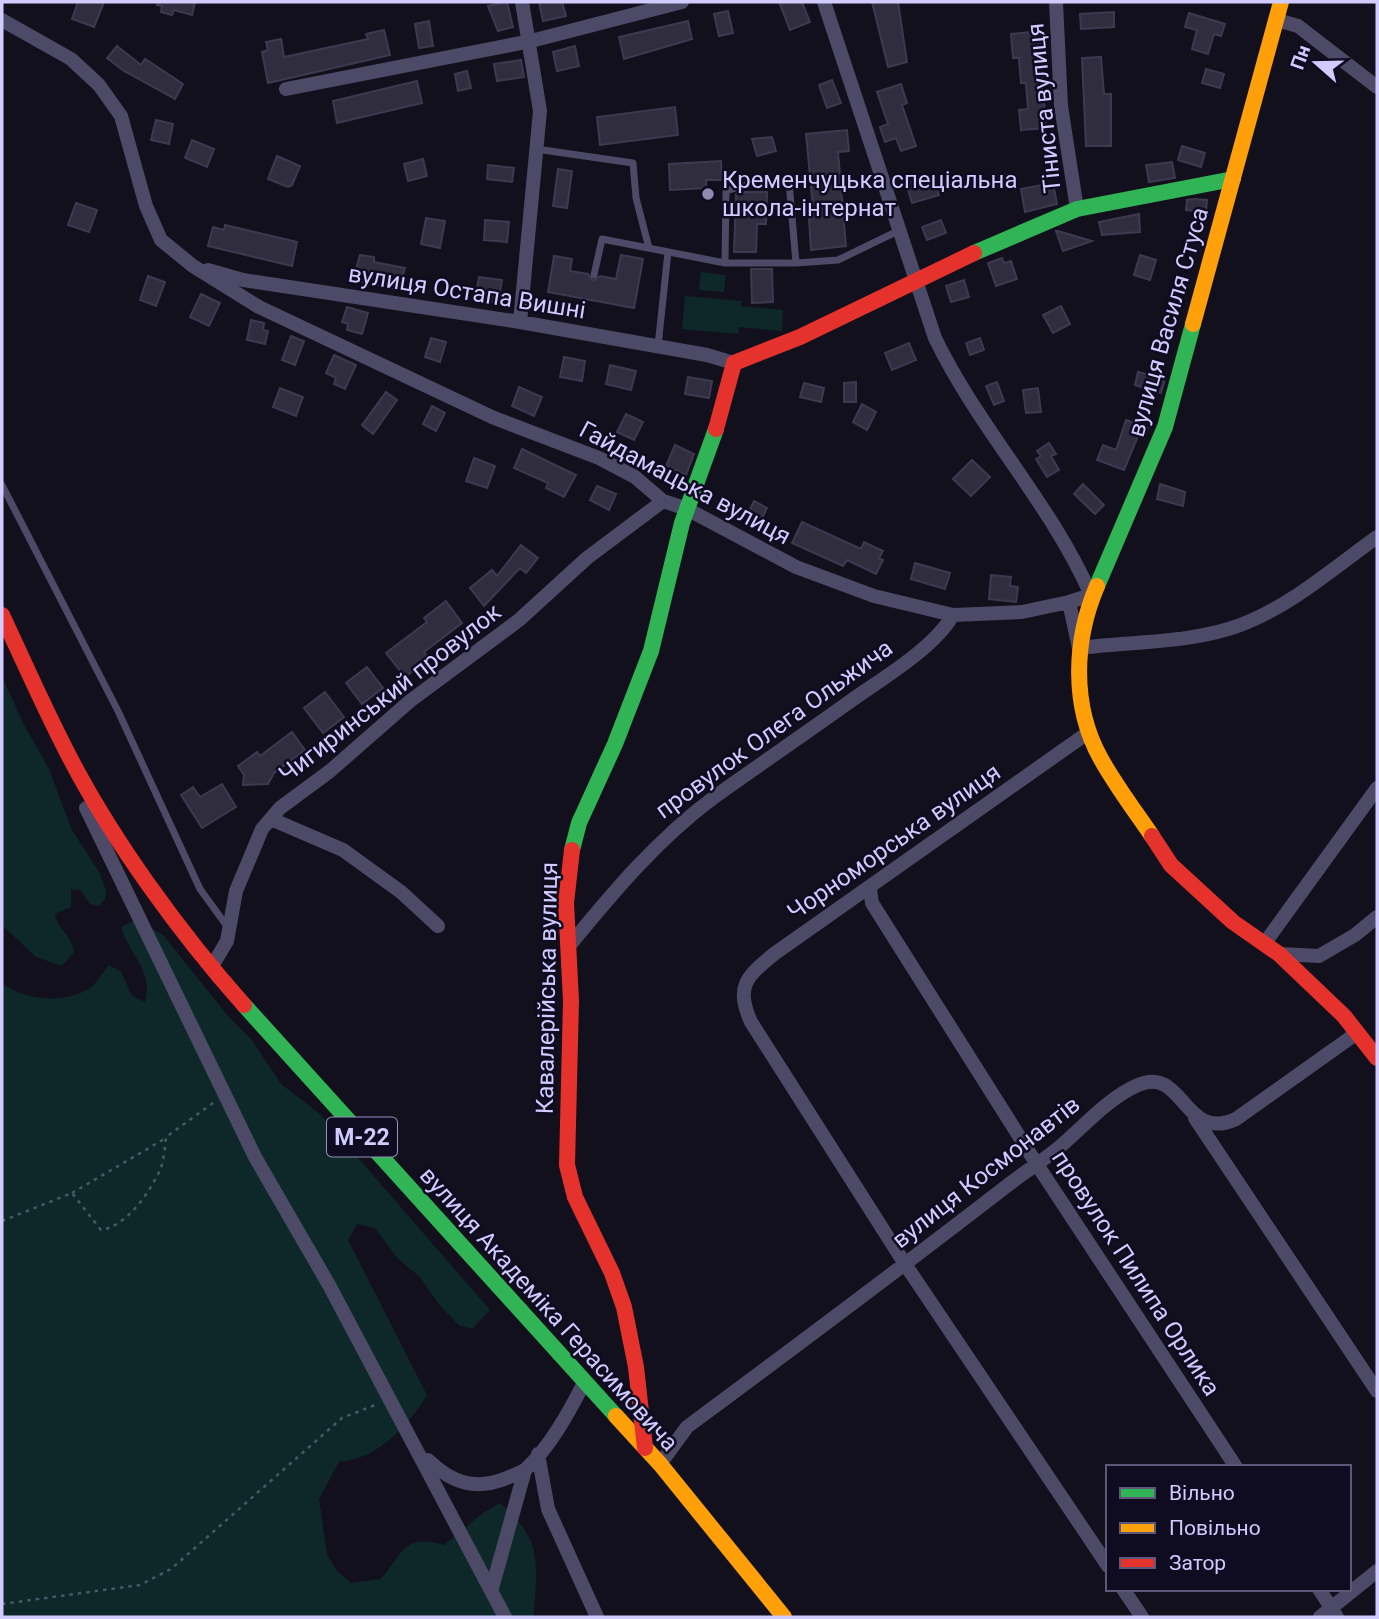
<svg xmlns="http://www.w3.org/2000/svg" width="1379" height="1619" viewBox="0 0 1379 1619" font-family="Roboto,sans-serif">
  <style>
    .green { fill: #0e2829 }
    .building { fill: #302d3f; stroke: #3e3951; stroke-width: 2 }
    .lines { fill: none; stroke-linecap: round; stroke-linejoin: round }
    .path { stroke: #475868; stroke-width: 2.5; stroke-dasharray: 3.5 5; stroke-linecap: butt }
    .lane { stroke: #4c4a66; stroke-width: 7 }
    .street { stroke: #4c4a66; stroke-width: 14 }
    .fast { stroke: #30b455; stroke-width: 16 }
    .slow { stroke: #ff9f0a; stroke-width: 16 }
    .jam { stroke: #e5322d; stroke-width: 16 }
    .poi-dot { fill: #8e8ab0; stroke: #0f0b21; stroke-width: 2.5 }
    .labels { text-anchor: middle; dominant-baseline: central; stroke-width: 5; stroke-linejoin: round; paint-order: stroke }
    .shield { fill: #0f0b21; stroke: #9791bc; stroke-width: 2 }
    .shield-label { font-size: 23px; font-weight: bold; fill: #d1cbff }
    .street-label { font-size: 24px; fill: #d1cbff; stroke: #0f0b21 }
    .poi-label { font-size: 24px; fill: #d1cbff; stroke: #0f0b21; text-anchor: start }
  </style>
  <rect width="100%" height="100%" fill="#12101c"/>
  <!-- green -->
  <path class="green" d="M701,272L726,275L724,292L699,290Z
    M685,296L741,301V306L783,310L782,331L739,327L738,334L682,329Z
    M2,676L23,723L49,769L72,830L99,872L106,890L105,899L99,906L90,904L80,890L71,889V907L55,914C57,929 72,935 74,952L62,966L36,957L2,925Z
    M135,920L163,935L228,1016L251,1039L281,1084L320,1114L490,1310L472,1329L459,1325L440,1306L420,1277L398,1259L375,1228L357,1224L348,1240L427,1395C408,1426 378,1459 339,1462L319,1499L327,1554L337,1571L351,1583L381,1579C403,1552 405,1533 444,1545L483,1513L500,1503C543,1540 537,1562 534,1614L531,1617H2V984C27,1000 59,1004 87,990C95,986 103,972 109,965L121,972L132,996L145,1002C154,972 129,954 121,927Z"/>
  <!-- building -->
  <path class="building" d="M78,2H104L94,27L72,19Z
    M158,2H195L192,15L174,10L172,15L161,12L162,6L157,5Z
    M507,2L513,27L498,31L488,6Z
    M539,2H562L566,16L543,21Z
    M779,2H802L810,22L790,30Z
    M872,2H898L907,62L888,67Z
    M728,11L733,33L719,36L714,14Z
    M1114,12V27L1081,29L1080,14Z
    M1189,13L1225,24L1221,36L1214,34L1208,54L1192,49L1197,30L1185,27Z
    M429,21L433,46L419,48L415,24Z
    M688,21L692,39L624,59L619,37Z
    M384,30L390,55L268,83L262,52L268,50L266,42L281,39L284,57L368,39L366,34Z
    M1039,31L1046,128L1021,130L1019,110L1028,109L1026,83H1021L1019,58H1013L1011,34Z
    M117,46L141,65L145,59L183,84L175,99L124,71L107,58Z
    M575,46L579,66L557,71L553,52Z
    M1101,57L1104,94H1111V146H1086L1082,58Z
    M521,60L524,77L497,81L494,64Z
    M1206,69L1224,74L1220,88L1202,83Z
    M467,71L471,88L458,91L455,74Z
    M832,80L841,103L827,108L819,85Z
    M417,81L422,103L337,123L333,101Z
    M901,84L907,103L902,105L916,146L901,151L896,138L885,142L880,127L888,124L877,92Z
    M675,107L678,135L600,145L597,117Z
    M156,120L173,124L169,144L151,140Z
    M847,130L849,151L838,152L846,246L811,250L809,219L814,218L806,134Z
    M772,137L776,151L757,156L752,139Z
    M192,140L214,149L207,167L185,158Z
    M1182,146L1205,153L1201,167L1178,160Z
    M277,156L300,166L292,185L288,187L268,179Z
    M423,159L427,176L408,181L404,164Z
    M721,161L722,180H706V188L670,190L669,164Z
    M1172,162L1175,178L1149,182L1146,165Z
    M488,165L514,168L512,182L487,179Z
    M558,169L572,171L567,208L553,206Z
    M933,175L939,195L912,203L906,183Z
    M1053,183L1057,204L1025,212L1021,189Z
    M745,192H767L766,224H757L756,252H734L736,194Z
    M1195,199L1207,200L1206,212L1186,210L1187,200Z
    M76,203L97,210L89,232L68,225Z
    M1139,214L1140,232L1102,235L1099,222Z
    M426,218L445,221L440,248L421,244Z
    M485,220L509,222L507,242L484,240Z
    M941,220L946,233L927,240L922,227Z
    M225,225L297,242L292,266L208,246L213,227L224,230Z
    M1056,231H1058L1092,241L1063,251Z
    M360,255L374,257V262L405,268L398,289L353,280Z
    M621,255L643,259L634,308L548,292L554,256L572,259L570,271L588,274L593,281L600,276L616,279Z
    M1140,255L1156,260L1150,280L1134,275Z
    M1002,258L1004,263L1011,261L1017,279L996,286L988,263Z
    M751,269H772L773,302L752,303Z
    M148,276L165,282L156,306L140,300Z
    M479,277L502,280L498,303L475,299Z
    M964,280L969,297L951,302L946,286Z
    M201,294L220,303L209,326L190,317Z
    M1061,306L1070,324L1053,333L1043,315Z
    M347,307L368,313L362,334L347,330L348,324L342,322Z
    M251,320L264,323L263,330L268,331L265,344L247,340Z
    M291,336L304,341L295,365L282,360Z
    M431,338L446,342L440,362L425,357Z
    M980,338L984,350L970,355L966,343Z
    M909,343L916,360L892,370L885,353Z
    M334,355L356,365L345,389L334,384L336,378L326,373Z
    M564,357L585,361L582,381L560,377Z
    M610,365L636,371L631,390L606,384Z
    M1138,372L1165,379L1161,393L1135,385Z
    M688,377L712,381L709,398L685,394Z
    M856,382V402H844V383Z
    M997,382L1004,401L994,405L986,386Z
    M804,383L824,388L821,402L800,397Z
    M519,387L542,397L534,416L512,406Z
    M280,388L303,397L296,416L273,407Z
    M1038,388L1041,412L1026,413L1023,390Z
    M386,392L397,400L373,434L362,425Z
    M862,404L876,412L867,430L853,422Z
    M432,406L445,413L436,431L423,424Z
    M626,414L643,422L634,440L617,432Z
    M1126,420L1148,427L1144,438L1138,436L1124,470L1097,460L1103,445L1116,450Z
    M1049,443L1056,454L1051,456L1059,470L1047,477L1036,459L1041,456L1037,451Z
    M675,445L694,454L686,475L666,466Z
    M522,449L576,475L564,497L546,488L548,483L514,468Z
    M474,458L495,466L487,488L466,481Z
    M972,460L990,477L971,496L953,479Z
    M1083,484L1104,505L1095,514L1074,494Z
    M1160,484L1185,492L1183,506L1157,499Z
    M597,486L616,494L609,510L590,500Z
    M754,501L767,508L759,524L746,517Z
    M802,522L861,549L864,542L883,551L879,558L883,560L876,574L847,560L843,566L792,543Z
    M521,545L538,558L526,573L520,568L484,606L470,588L492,570L497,576Z
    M915,563L950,573L945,589L911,579Z
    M991,575L1011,577L1010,586L1018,587L1016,602L989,599Z
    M446,601L462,623L424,652L429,658L405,677L386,653L427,622L424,618Z
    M367,667L383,688L362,704L346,683Z
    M325,692L344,717L323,733L304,708Z
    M292,732L305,750L274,773L268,784L243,785L244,775L238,766L257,752L260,756Z
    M222,784L236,807L202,828L181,795L193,787L200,797Z"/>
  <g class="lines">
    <!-- path -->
    <path class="path" d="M72,1193L166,1138
      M2,1221L72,1193L101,1230C127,1226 149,1193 160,1170C164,1161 165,1147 166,1137L213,1103
      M2,1604L140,1585L171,1569L342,1418L375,1405"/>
    <!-- lane -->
    <path class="lane" d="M536,149L633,163L636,198L649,248
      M796,263H725L726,191L756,182H789L796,263L838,260L898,231
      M594,275L602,239L725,263
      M658,346L668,252
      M2,485L118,711L200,889L229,929"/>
    <!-- street -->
    <path class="street" d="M824,2L935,338C979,429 1050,502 1091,595L1069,602
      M1056,2L1061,106L1077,209
      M2,20L71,59L99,85L121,116L146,206L161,240L193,266L259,307L492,417L599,458L635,477L663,501L687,509L796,567L874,596L953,615L1022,612L1069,602L1079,648C1133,641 1191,644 1243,624C1292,605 1335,567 1377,537
      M1277,20L1298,26L1377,87
      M286,89L531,41L682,2
      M208,270L243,280L520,322L707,355L734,363
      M520,322L540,111L522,2
      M1089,732L774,954C746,977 735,987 751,1022L905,1264L1108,1566
      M86,808L255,1157L329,1285L505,1617
      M271,819L343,850L401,892L438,926
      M870,889L872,903L1036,1163L1236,1467
      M1264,944L1377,788
      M569,946C614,891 657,840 713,798C759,765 806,733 852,700C883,678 934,648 953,615
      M1279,954L1319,956L1355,935L1377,917
      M211,968L227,941L236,891L252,853L262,829L280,808L330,771L410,701L519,620L587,558L663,501
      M1195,1118L1377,1391
      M538,1454L548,1509L597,1617
      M428,1460C452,1483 475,1491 507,1478C513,1475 521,1473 526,1469C550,1447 569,1412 584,1383
      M660,1464L687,1427C795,1347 902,1267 1008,1185C1026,1171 1046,1159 1063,1144C1086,1124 1110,1097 1138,1085C1184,1065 1183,1143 1236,1119L1357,1033
      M492,1588L525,1470
      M1123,1589L1142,1617
      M1319,1589L1337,1617
      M1320,1617L1377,1571"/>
    <!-- fast -->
    <path class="fast" d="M974,253L1077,209L1233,179
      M1097,586L1165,427L1193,324
      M572,850L579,823L615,744L651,651L682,523L716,429
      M244,1005L616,1416"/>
    <!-- slow -->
    <path class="slow" d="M1193,324L1281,2
      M1097,586C1074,640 1071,706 1101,759C1116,786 1135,811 1152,836
      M616,1416L660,1464L784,1617"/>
    <!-- jam -->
    <path class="jam" d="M716,429L734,363L800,337L974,253
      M2,615C24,662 45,710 69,756C113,841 180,933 244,1005
      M1152,836L1171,865L1233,922L1279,954L1344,1016L1377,1058
      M572,850L566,903L571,1001L567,1165L575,1197L612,1273L624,1307L636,1367L645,1448"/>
  </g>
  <!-- markers -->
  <circle class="poi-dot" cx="708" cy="194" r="7"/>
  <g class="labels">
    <!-- shield labels -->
    <rect class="shield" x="327" y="1117.5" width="70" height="39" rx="5"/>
    <g class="shield-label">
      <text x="362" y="1137">М-22</text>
    </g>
    <!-- street labels -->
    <g class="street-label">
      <text transform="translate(1044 108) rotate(-96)">Тіниста вулиця</text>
      <text transform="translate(467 292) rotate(9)">вулиця Остапа Вишні</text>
      <text transform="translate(1168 322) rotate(-74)">вулиця Василя Стуса</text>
      <text transform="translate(685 483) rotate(28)">Гайдамацька вулиця</text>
      <text transform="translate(390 693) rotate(-38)">Чигиринський провулок</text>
      <text transform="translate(774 729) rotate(-36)">провулок Олега Ольжича</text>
      <text transform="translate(894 842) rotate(-35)">Чорноморська вулиця</text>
      <text transform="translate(547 988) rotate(-89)">Кавалерійська вулиця</text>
      <text transform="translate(986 1172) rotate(-38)">вулиця Космонавтів</text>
      <text transform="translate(1136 1273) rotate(57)">провулок Пилипа Орлика</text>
      <text transform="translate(549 1309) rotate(48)">вулиця Академіка Герасимовича</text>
    </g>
    <!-- poi labels -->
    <g class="poi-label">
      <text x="722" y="180">Кременчуцька спеціальна<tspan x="722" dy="28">школа-інтернат</tspan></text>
    </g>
  </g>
  <!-- border -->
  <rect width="1379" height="1619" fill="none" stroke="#d1cbff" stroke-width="7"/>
  <!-- legend -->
  <rect x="1106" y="1465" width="245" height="126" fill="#0f0b21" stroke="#5d587a" stroke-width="2"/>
  <rect x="1120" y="1488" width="35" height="10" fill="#30b455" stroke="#5d587a" stroke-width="2"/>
  <text x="1169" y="1500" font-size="21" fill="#d1cbff">Вільно</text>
  <rect x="1120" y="1523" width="35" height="10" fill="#ff9f0a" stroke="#5d587a" stroke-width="2"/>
  <text x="1169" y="1535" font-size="21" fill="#d1cbff">Повільно</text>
  <rect x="1120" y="1558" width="35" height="10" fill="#e5322d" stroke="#5d587a" stroke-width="2"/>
  <text x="1169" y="1570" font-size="21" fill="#d1cbff">Затор</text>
  <!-- north arrow -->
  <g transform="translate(1316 63) rotate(290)" stroke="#0f0b21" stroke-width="5" paint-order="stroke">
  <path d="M0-5L12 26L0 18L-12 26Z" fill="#d1cbff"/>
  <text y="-10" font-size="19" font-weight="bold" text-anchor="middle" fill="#d1cbff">Пн</text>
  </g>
</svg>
